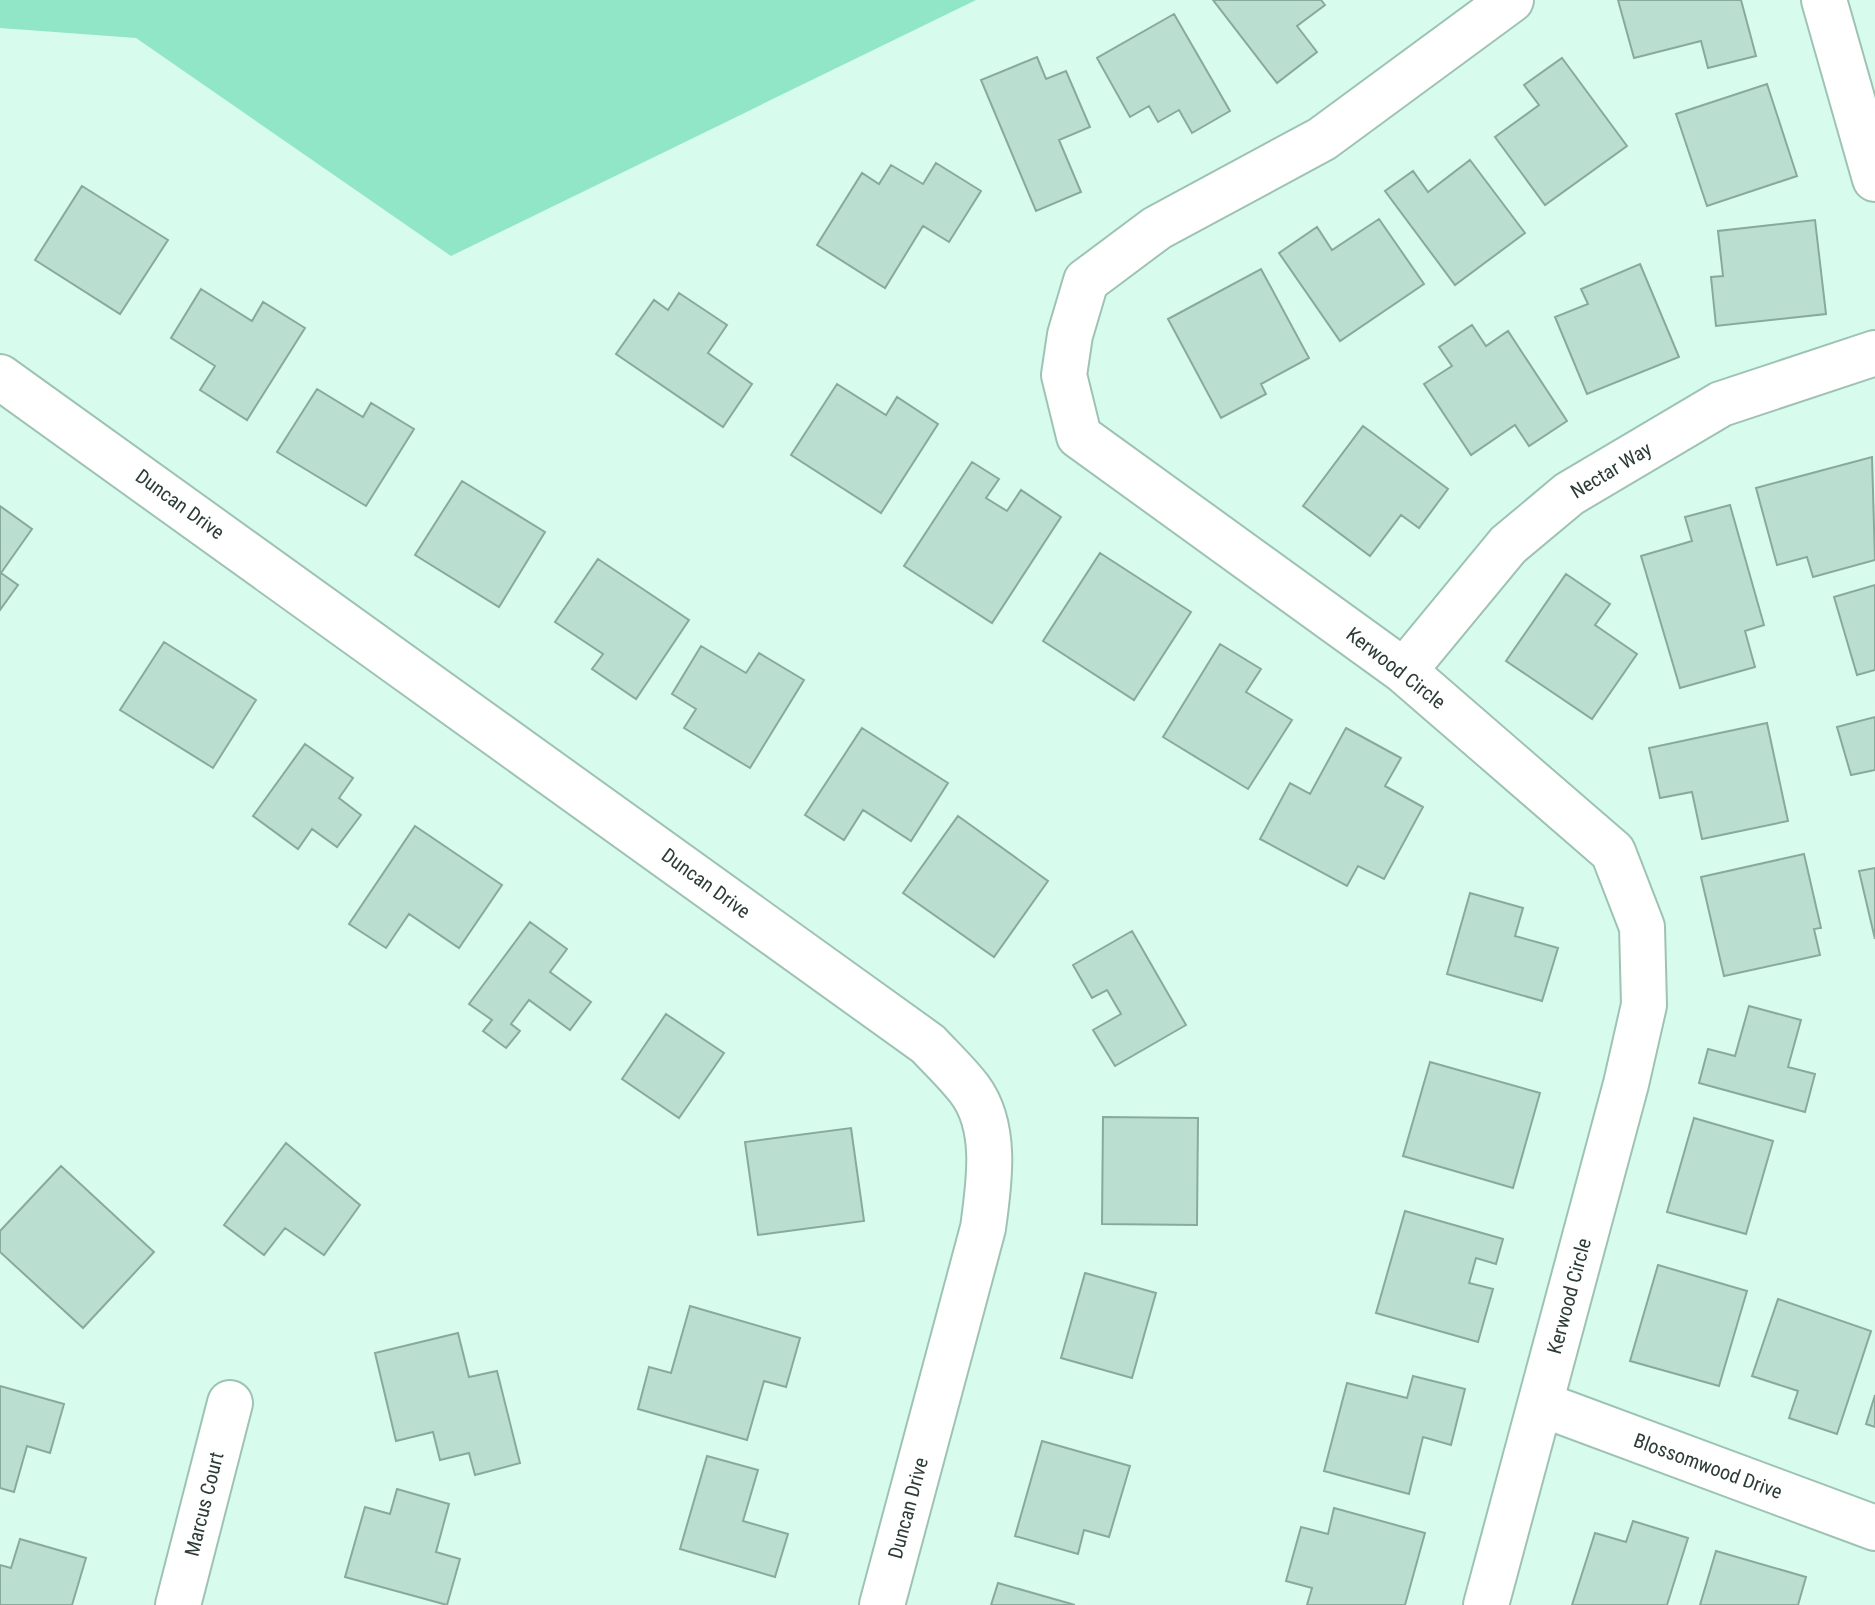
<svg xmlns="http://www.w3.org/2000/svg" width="1875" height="1605" viewBox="0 0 1875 1605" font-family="'Roboto Condensed',sans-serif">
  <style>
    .green { fill: #91e6c7 }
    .building { fill: #badecf; stroke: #88aa9d; stroke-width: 2 }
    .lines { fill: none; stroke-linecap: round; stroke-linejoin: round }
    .minor-casing { stroke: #9ec2b3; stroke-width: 48 }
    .minor { stroke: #fff; stroke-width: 44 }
    .labels { text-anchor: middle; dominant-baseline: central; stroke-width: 6; stroke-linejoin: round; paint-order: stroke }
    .street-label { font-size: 20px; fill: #2d3c36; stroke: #fff }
  </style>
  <rect width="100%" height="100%" fill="#d7fced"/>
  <!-- green -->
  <path class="green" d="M0,0H976L451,256L136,38L0,28Z"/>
  <!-- building -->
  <path class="building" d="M1213,0H1321L1325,5L1297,26L1317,52L1277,83Z
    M1618,0H1741L1756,56L1708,68L1701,41L1634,58Z
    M1174,14L1230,111L1192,133L1179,110L1158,122L1149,106L1130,117L1097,58Z
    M1037,57L1046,79L1066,71L1090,127L1059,140L1081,192L1036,211L981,80Z
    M1562,58L1627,146L1545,205L1495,137L1539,105L1524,85Z
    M1767,84L1797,176L1707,206L1676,114Z
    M1470,160L1525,233L1455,285L1385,191L1413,171L1428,192Z
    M936,163L981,191L949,242L923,226L885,288L817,245L862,173L879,184L891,165L923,184Z
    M82,186L168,240L120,314L35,260Z
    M1379,219L1424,284L1340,341L1279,253L1317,227L1332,250Z
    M1815,220L1826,314L1716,326L1711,277L1723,276L1718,231Z
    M1640,264L1679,357L1587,394L1555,317L1588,304L1581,289Z
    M1261,269L1309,358L1261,384L1266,394L1221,418L1168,319Z
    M201,289L252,321L263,302L305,328L247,420L200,390L215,366L171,338Z
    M679,293L727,325L708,353L752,384L723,427L616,354L654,300L668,310Z
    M1472,325L1486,346L1508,331L1567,421L1529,446L1515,425L1471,455L1424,384L1452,366L1439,347Z
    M837,384L886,415L897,397L938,424L881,513L791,455Z
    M317,389L363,417L371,403L414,429L366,506L277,452Z
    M1363,426L1448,489L1419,528L1401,515L1370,556L1303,506Z
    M1872,457L1875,560L1813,577L1807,557L1777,565L1756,488Z
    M972,462L999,479L986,498L1007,511L1021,490L1061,517L992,623L904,566Z
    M462,481L545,532L499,607L415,555Z
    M1730,505L1764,625L1745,631L1755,667L1680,688L1641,556L1692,541L1685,517Z
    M0,506L32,529L1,573L18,585L0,610Z
    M1100,553L1191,612L1134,700L1043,641Z
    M598,559L689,620L636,699L592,669L603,654L555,622Z
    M1566,574L1610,604L1595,625L1637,654L1592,719L1506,661Z
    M1875,585V670L1857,675L1834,597Z
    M164,642L256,700L213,768L120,710Z
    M1220,644L1261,669L1246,692L1292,720L1248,789L1163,737Z
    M701,646L746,673L759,653L804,680L750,768L684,728L696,709L672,694Z
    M1875,717V770L1851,775L1837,727Z
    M1767,723L1788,821L1702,839L1692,792L1660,798L1649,748Z
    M862,728L948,783L911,841L863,810L844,840L805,815Z
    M1346,728L1401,758L1385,786L1423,807L1384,879L1358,866L1347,886L1260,839L1290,783L1310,794Z
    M305,744L353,778L339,798L361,815L337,847L312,829L298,849L253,816Z
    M958,816L1048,881L994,957L903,893Z
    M415,826L502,885L459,948L409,914L386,948L349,924Z
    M1804,854L1821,928L1814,929L1820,955L1724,976L1701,877Z
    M1875,868V939L1859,871Z
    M1470,893L1523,908L1515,936L1558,948L1542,1001L1447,974Z
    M530,922L567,949L550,972L591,1002L570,1030L529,1000L511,1024L520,1031L506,1048L483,1031L492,1020L469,1004Z
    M1132,931L1186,1025L1115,1066L1093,1030L1121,1014L1107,990L1092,998L1073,965Z
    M1749,1006L1801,1020L1788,1067L1815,1074L1805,1112L1699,1083L1708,1049L1735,1056Z
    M666,1014L724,1053L679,1118L622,1079Z
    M1430,1062L1540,1093L1513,1188L1403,1156Z
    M1103,1117L1198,1118L1197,1225L1102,1224Z
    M1694,1118L1773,1141L1746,1234L1667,1212Z
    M851,1128L864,1221L758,1235L745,1142Z
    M286,1143L360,1205L324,1255L285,1228L264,1255L224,1225Z
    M61,1166L154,1252L83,1328L0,1252V1231Z
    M1405,1211L1503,1239L1496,1264L1476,1258L1469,1283L1493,1289L1478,1342L1376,1313Z
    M1658,1265L1747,1291L1719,1386L1630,1361Z
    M1085,1273L1156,1293L1132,1378L1061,1358Z
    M1778,1299L1871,1331L1837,1434L1789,1418L1798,1391L1752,1376Z
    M690,1306L800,1338L786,1387L764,1381L747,1440L638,1409L649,1367L671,1373Z
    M458,1333L469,1377L497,1371L520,1463L475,1475L469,1453L440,1460L433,1432L396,1441L375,1353Z
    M1413,1376L1465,1389L1451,1445L1423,1437L1409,1494L1324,1471L1347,1383L1407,1398Z
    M0,1386L64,1404L50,1453L27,1446L14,1492L0,1488Z
    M1875,1395V1427L1866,1424Z
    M1042,1441L1130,1466L1109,1537L1084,1530L1078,1554L1015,1536Z
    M707,1456L758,1470L743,1521L788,1534L775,1577L680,1549Z
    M397,1489L449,1504L436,1552L460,1559L447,1605L345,1577L365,1507L390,1514Z
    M1334,1508L1425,1533L1405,1605H1307L1312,1588L1286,1581L1301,1527L1328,1534Z
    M1633,1521L1688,1538L1667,1605H1572L1595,1533L1626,1542Z
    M20,1539L86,1558L72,1605H0V1565L11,1568Z
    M1716,1551L1806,1577L1798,1605H1700Z
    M998,1583L1075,1605H991Z"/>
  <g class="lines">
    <defs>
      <path id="minor" d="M1824,0L1875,179
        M0,377L928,1044C942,1059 958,1074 970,1090C998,1128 989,1184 983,1228L882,1605
        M1404,671L1508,545L1569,494L1721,404L1875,353
        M1541,1404L1875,1528
        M178,1605L230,1403
        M1486,1605L1626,1084L1644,1005L1642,927L1613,852L1404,671L1079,436L1064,375L1070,335L1086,281L1157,228L1322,139L1511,0"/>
    </defs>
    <!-- minor casing -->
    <use href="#minor" class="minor-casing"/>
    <!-- minor -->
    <use href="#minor" class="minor"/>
  </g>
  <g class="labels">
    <!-- street labels -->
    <g class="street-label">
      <text transform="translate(1611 470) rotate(-31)">Nectar Way</text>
      <text transform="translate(180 504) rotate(36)">Duncan Drive</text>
      <text transform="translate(1396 668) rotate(38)">Kerwood Circle</text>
      <text transform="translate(706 883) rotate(36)">Duncan Drive</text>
      <text transform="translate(1569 1296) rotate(-75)">Kerwood Circle</text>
      <text transform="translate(1708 1466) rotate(20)">Blossomwood Drive</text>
      <text transform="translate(204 1504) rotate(-76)">Marcus Court</text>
      <text transform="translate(908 1508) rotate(-75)">Duncan Drive</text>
    </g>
  </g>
</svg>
